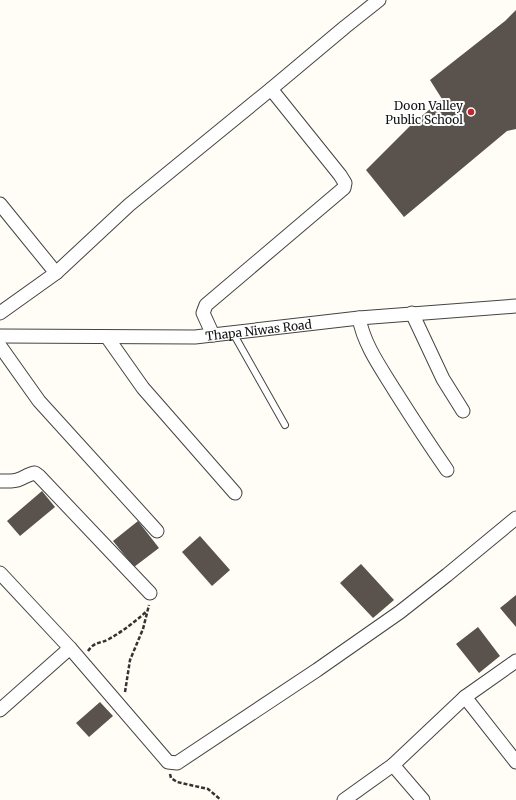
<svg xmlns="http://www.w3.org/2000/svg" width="516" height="800" viewBox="0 0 516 800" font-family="Merriweather,serif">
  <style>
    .building { fill: #5a524d }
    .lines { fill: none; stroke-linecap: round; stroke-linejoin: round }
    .service-casing { stroke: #444; stroke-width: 8 }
    .minor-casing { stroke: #444; stroke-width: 15 }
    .path { stroke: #333; stroke-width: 2.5; stroke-dasharray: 4 2; stroke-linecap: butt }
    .service { stroke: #fff; stroke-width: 6 }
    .minor { stroke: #fff; stroke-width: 13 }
    .poi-dot { fill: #c4262e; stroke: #fff; stroke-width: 1.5 }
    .labels { text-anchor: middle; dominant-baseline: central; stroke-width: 4; stroke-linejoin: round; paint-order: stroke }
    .poi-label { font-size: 12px; fill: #111; stroke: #fff; text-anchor: end }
    .street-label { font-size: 12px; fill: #111; stroke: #fff }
  </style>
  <rect width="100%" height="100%" fill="#fffdf5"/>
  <!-- building -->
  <path class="building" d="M516,10V129L507,131L404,217L366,170L411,125L442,99L430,80L505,21Z
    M42,491L55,507L20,536L7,521Z
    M138,521L159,548L134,567L113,541Z
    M200,536L230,570L212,586L182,552Z
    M361,564L394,600L373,618L340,583Z
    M516,595V627L500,608Z
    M478,627L500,656L479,673L456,644Z
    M100,702L113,716L89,737L76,723Z"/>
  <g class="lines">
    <defs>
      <path id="service" d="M233,333L285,425"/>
      <g id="minor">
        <path d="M0,204L56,273"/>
        <path d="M0,313L56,273L129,205L271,89L345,27L379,0"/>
        <path d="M412,313L443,379L463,411"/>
        <path d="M359,318C364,345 381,368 395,391C412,418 429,444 447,470"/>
        <path d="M213,335L203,313L206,305L344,188L345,183L340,175L271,89"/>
        <path id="s1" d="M0,336L195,337L359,318L516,306"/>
        <path d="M107,337L143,388L235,493"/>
        <path d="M0,346L39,401L157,531"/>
        <path d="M0,481C7,481 13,482 20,479C25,477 29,474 35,473L39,476L150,593"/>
        <path d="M0,573L70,648L168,762L177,763L317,670L400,612L447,575L516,518"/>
        <path d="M465,697L516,762"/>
        <path d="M0,710L70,648"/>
        <path d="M393,765L423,800"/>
        <path d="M344,800L393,765L465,697L516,661"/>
      </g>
    </defs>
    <!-- service casing -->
    <use href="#service" class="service-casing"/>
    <!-- minor casing -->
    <use href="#minor" class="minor-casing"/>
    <!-- path -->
    <path class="path" d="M88,651C95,641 100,644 109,639C123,631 136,621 147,611
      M125,692L130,660L143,629L149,605
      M170,774L171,778L177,782L208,789L221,800"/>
    <!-- service -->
    <use href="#service" class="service"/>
    <!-- minor -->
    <use href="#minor" class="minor"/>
  </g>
  <!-- markers -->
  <circle class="poi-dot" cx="471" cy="112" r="4"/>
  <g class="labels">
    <!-- poi labels -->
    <g class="poi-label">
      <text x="463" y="105">Doon Valley<tspan x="463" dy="14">Public School</tspan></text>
    </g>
    <!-- street labels -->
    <g class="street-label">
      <text stroke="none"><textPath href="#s1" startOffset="259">Thapa Niwas Road</textPath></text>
    </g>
  </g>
</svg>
